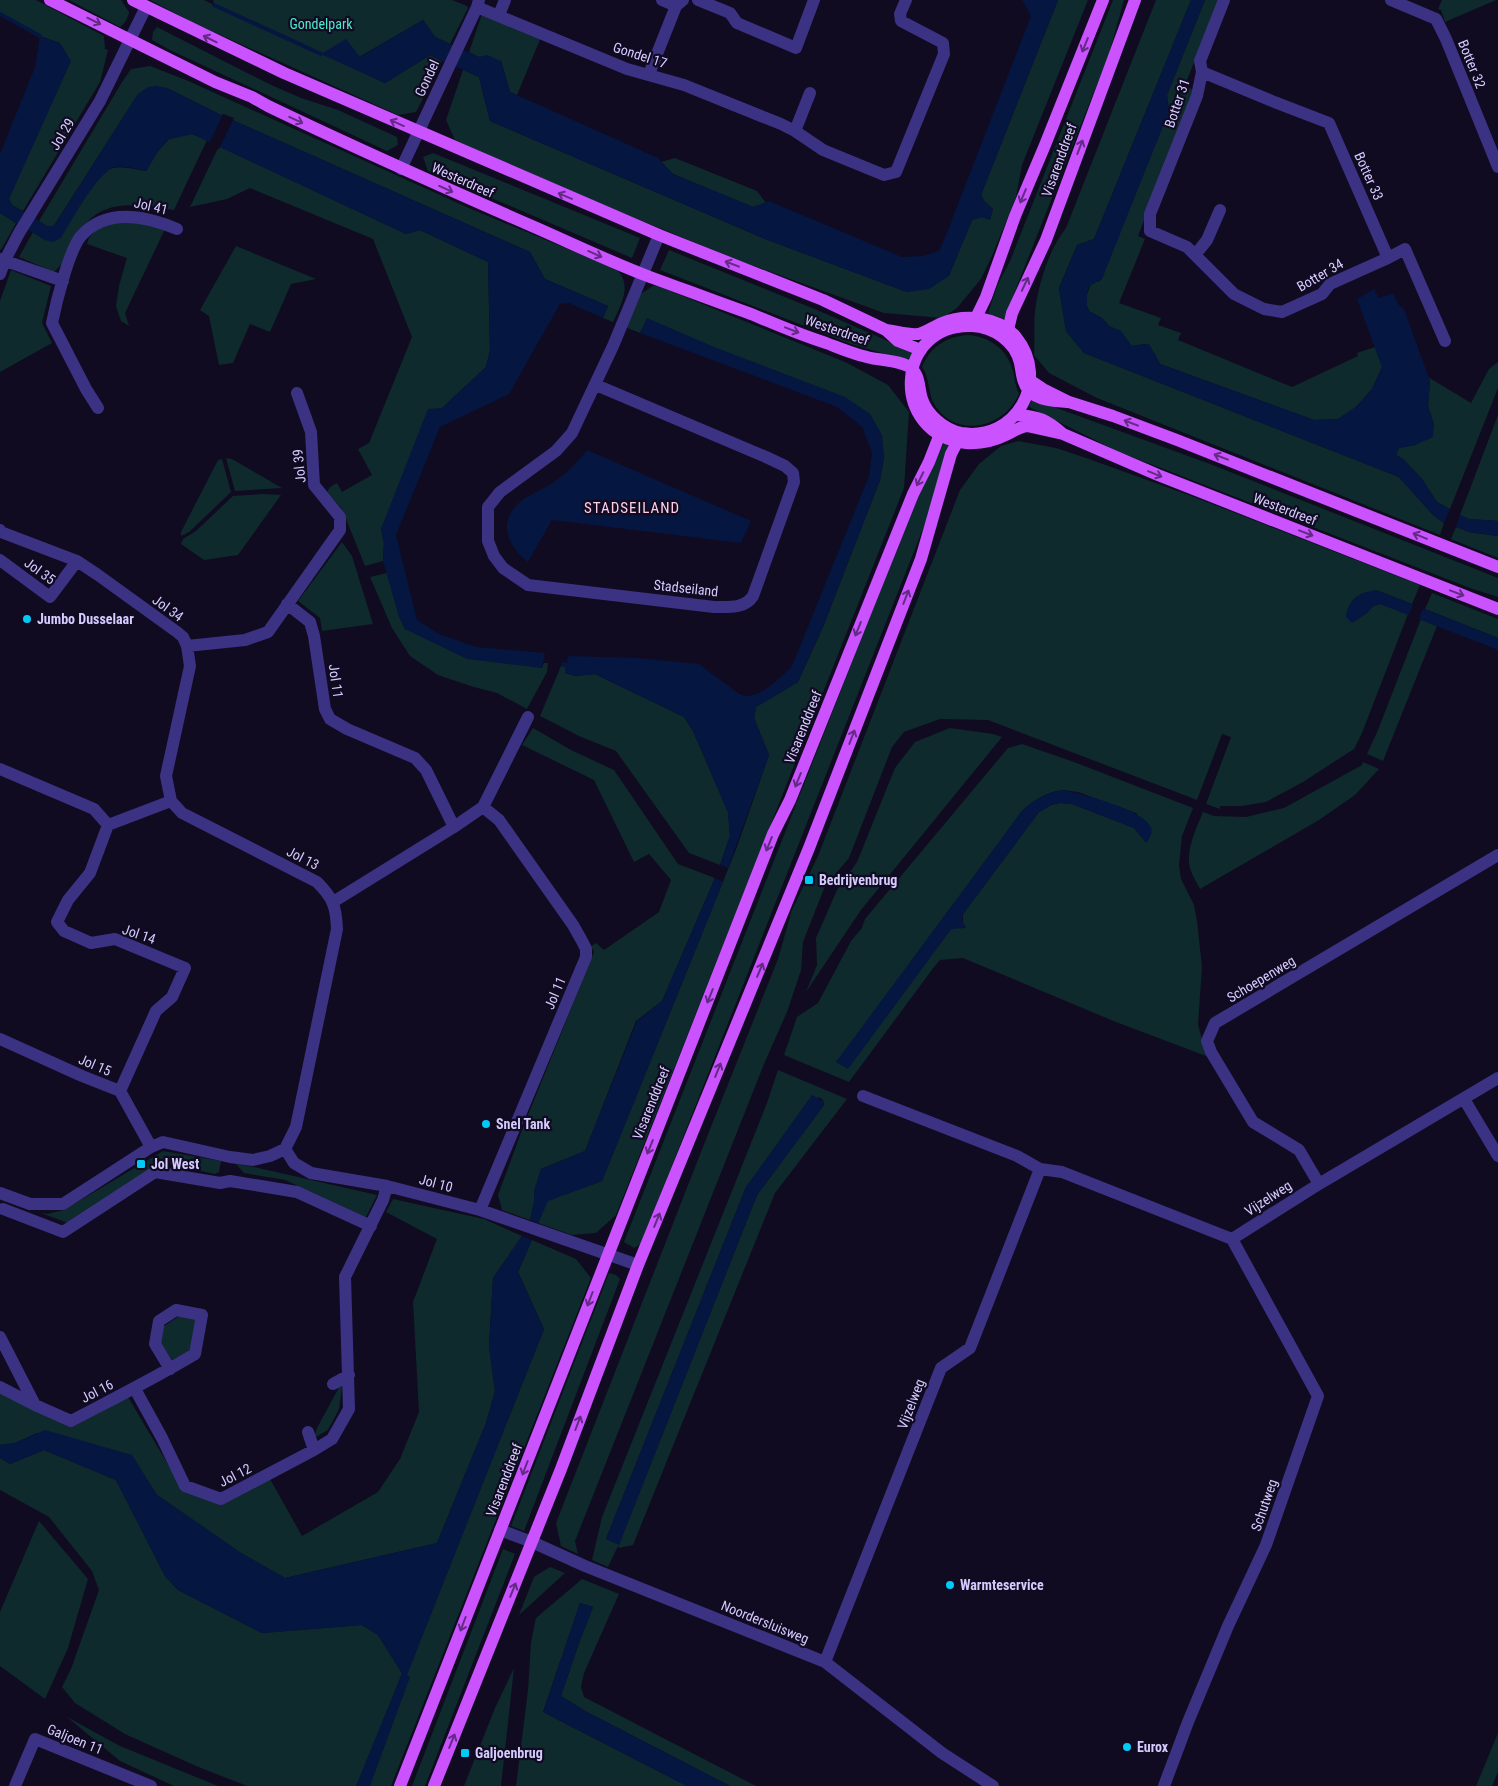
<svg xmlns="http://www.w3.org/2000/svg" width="1498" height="1786" viewBox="0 0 1498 1786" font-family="'Roboto Condensed',sans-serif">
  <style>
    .green { fill: #0e2a2c; fill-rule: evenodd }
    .water { fill: #051640 }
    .pier { fill: #100b21 }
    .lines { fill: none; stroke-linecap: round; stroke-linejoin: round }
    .stream { stroke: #051640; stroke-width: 4 }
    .minor { stroke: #3b3284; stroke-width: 12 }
    .major { stroke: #cb52ff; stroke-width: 12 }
    .oneway { stroke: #642b85 }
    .poi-dot { fill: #00cbf6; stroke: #100b21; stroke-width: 2 }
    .labels { text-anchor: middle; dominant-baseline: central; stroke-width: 4.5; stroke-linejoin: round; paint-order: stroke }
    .park-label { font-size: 14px; fill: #4de9ce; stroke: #100b21 }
    .street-label { font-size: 14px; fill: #d5cbff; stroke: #100b21 }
    .poi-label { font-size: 14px; font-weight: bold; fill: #d5cbff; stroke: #100b21; text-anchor: start }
    .neighbourhood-label { font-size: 15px; letter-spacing: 1px; fill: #ffcde9; stroke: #100b21 }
  </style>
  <rect width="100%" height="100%" fill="#100b21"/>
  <!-- green -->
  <path class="green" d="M0,0H36L104,36L105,49L108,50L100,82L23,211L12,205L9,199L60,43L40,36L0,14Z
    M69,0H121L129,12C128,17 125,24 120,27Z
    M150,0H204L214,5L213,0H452L467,6L468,8L450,44L435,37L423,20L359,57L322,54L385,83L430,55L442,61L416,112L398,115L194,23Z
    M1058,0H1088L1022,165L1016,197L992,256L981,279L957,308L942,318L884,313L743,262L542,180L455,140L446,120L463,70L479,77L490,121L765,239L907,292L949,275L972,220L982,217L990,219L993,209L985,202L981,195Z
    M1113,0H1124L1109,54L1004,319L988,313L998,284L1010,261Z
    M1156,0H1191L1094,239L1077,245L1059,288L1066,331L1084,353L1399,477L1433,515L1444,523L1440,535L1097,398L1049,373L1034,355C1035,339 1033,320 1036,304C1040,279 1050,248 1066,228Z
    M1205,0H1219L1185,85L1194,91L1138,236L1145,239L1119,303L1161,318L1158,325L1181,333L1178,340L1292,387L1358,356L1357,353L1375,347L1382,367L1372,389L1356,407L1338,419L1314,420L1160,364L1155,354L1145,344L1132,346L1114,328L1110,327L1102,318L1089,311L1087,306V295L1090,286L1092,283L1100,281L1169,111L1167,95Z
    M1442,0H1496L1445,22L1441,10L1438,9Z
    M482,14L541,37L517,95L510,92L501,61L479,57L469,52Z
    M157,27L269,84L301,98L338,110L397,137L398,145L387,151L170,50L152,40L153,32Z
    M150,66L186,80L471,209L616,269C633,284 621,305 613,322L603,318L608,306L545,279L530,252L219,114L167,88L138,94L53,227L47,226L39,221L122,82L131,69Z
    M192,134L207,140L174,210C137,205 102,196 79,233C69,248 68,259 54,272L19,257L33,232L45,240L107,170C119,164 133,169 146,171L158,151L169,139Z
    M219,146L406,234L420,230L488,262L490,350L486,367L442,408L381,529L384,543L383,561L365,566L342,509L327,492L330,487L337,483L342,492L372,475L358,449L369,443L412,337L373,239L250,188L227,199L190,207Z
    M433,153L640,238L632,258L428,171L423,157Z
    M675,158L757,191L766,203L753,207L673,174L661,162Z
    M0,213L16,223L1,250L0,249Z
    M131,220L166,227L125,313L129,326L121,321L116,306L119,286L127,258L87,244L89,238L101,224Z
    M236,246L316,279L291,284L270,332L250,324L233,363L219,365L209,316L200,310Z
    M669,250L817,310L913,352L909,361L851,344L660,270Z
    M11,270L51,286L42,323L52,343L0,372V301Z
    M653,286H658L845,362L888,385L909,412L904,488L616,1215L596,1233L572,1235L538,1223L547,1201L602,1181L737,847L769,755L754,718L756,707L798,682L823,627L880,480L884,457L870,414L647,319L640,333L625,327L639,295Z
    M967,335C989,336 1007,349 1013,371C1015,379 1015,386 1019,394C1005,427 958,439 936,407C927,395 931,379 922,367C930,347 946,337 967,335Z
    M1498,362V388L1450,509L1437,502L1422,479L1404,460L1396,455L1399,448L1415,445L1434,424L1428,406L1430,381L1428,377L1471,403L1489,369Z
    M1032,399L1210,464L1498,578V597L1470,588L1117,451L1029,407Z
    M1498,415V521L1469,519L1460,515Z
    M1018,441L1056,448L1089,459L1194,497L1420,585L1412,604L1376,590L1366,614L1373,606L1380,604L1408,614L1362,733L1354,749L1303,782L1266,802L1242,806H1220V809L1206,804L1231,737L1222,734L1197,800L988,720L940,719L904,732L892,747L849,858L825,886L803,942L801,970L787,1012L764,1064L575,1541L578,1554L561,1546L556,1523L699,1157L778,959L792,910L818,856L960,490L979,464L1001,446Z
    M944,443L949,446L939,488L641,1244L634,1248L624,1242L915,502Z
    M226,458L232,459L282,488L235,491Z
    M222,459L231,492L189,532L181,536V532L218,460Z
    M262,494L281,495L238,555L204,560L181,544L183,539L196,531L233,496Z
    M1456,527L1469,532L1498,536V558L1451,539Z
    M342,542L352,556L373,624L322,631L320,618L298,601Z
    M387,573L399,616L405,629L542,668L544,663H548L547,672L527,709L497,693L474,687L438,675L410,656L392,628L370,577Z
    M1432,593L1498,619V638L1425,609Z
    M1421,619L1437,626L1383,761L1367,754L1378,730Z
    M561,666L566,667L565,673L575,676L595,674L684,717L693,731L728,812L730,836L720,865L689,853L616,751L579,736L540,716Z
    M533,728L571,750L614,770L678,864L715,878L662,1001L636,1021L585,1151L541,1169L534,1192V1202L530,1220L502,1210L498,1195L522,1130L594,952L591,946L596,943L604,950L659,912L671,880L649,854L634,862L594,780L522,745Z
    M950,728L993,734L1002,737L861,910L806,992L817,965L816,938L837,890L857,862L895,768L915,742Z
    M1022,744L1074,762L1193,808L1182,836L1179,865L1181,879L1194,905L1197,921L1202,967L1198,1024L1206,1056L1116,1022L963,958L940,960L934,967L849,1082L784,1055L797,1017L818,1003L851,941L862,928L865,919L1008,748ZM1062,790L1078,792L1136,813L1151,834L1147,842L1134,828L1072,804L1060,803L1051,805L1039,812L963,914V923L951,929L848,1068L837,1062L1022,811C1034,800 1045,793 1062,790Z
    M1363,762L1379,769L1355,795L1319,820L1200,889C1197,883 1193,877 1191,871C1184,853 1196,829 1203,812L1214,816L1246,817L1284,808L1362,765Z
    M778,1070L847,1099L775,1193L633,1545L619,1548L618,1546L608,1567L592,1560L602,1517L767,1103ZM819,1097L823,1100L824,1105L757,1195L619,1544L606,1539L746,1187Z
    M163,1151L221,1161L219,1172L215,1174L161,1162L68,1223L41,1213L47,1214L64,1210Z
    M236,1164L254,1167L377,1195L366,1217L285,1180L244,1173Z
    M393,1199L484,1219L522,1236L493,1278L489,1346L495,1391L486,1423L437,1543L285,1578L241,1553L157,1495L148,1481L37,1433L15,1443L0,1445V1390L76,1425L128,1397L182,1488L221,1505L270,1479L302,1536L378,1492L400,1459L419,1412L413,1302L437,1239L386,1212Z
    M532,1240L576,1259L591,1278L391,1786H247L196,1766L125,1734L75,1703L62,1687L71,1669L99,1590L92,1571L49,1517L0,1490V1458L10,1464L44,1450L116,1480L165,1576L178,1590L262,1633L362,1625L378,1635L405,1678L544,1329L518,1272Z
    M609,1273L616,1275L620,1279L524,1531L511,1526Z
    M182,1314L200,1321L194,1349L172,1360L159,1341L163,1327Z
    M343,1380L339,1409L328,1430L314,1438L317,1428Z
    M39,1521L88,1579L68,1648L45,1699L0,1666V1612Z
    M503,1549L515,1554L425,1786H412Z
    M550,1567L565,1573L519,1615L534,1577Z
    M582,1579L619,1594L584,1673L581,1687L584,1697L756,1786H730L585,1711L561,1696L579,1643L593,1607L580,1603L543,1712L687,1786H516L528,1690L531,1642L536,1618Z
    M514,1668L501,1786H464L495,1708Z
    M67,1717L120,1746L218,1786H174L120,1761Z
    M1498,1733V1772L1492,1786H1476Z"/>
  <!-- water -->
  <path class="water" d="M1022,0H1058L981,195L985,202L993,209L990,220L982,217L972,220L949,276L929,289L907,292L765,239L490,121L479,77L430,55L385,83L321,54L346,39L360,57L423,20L435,37L479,57L487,55L501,61L510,92L658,158L673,174L753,207L769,201L902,257L922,256L939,251L946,235L1031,16Z
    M1191,0H1205L1167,95L1169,111L1102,279L1089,286L1087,295V306L1089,311L1102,318L1110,327L1120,330L1132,346L1149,344L1160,364L1314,420L1338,419L1356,407L1372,389L1382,367L1357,299L1374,289L1379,298L1393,293L1399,305L1404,309L1430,381L1428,406L1434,424L1433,437L1415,445L1399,448L1396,455L1404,460L1422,479L1437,502L1450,509L1444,523L1433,515L1399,477L1084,353L1066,331L1059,289L1077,245L1094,239Z
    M40,36L60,43L71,61L9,199L12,205L47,226H54L138,94L148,87L157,86L167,88L219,114L530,252L545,279L608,306L603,318L569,303L560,304L509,394L440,427L396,535L417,620L439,634L476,647L545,653L542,668L467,659L405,629L399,616L383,561L384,543L381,529L428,409L442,408L486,367L490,350L488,262L420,230L406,234L192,134L169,139L158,151L146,171C136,169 124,165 115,167C99,170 70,223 61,238L53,242L45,240L0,213V154L35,67Z
    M647,318L714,347L845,397L870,414L882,435L884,457L880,480L823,627L798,682L756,707L754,718L769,755L728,868L720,865L730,836L728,812L693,731L684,717L595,674L575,676L565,673V667L561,666L562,662L567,663L568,656L637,658L699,664L739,694C757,703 780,678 792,666L869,476L872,453L862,427L837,407L640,333Z
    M587,450L751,521L741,543L552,520L528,562C509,547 497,524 518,504C527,495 540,491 551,484C564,475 578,463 587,450Z
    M1460,515L1469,519L1498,521V536L1469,532L1456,527Z
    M1376,590L1498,638V650L1380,604L1373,606L1366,614L1352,623L1346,617C1349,598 1358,593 1376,590Z
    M1062,790C1079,793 1146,810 1151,828C1153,833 1149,839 1146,843L1134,828L1072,804L1060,803L1051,805L1039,812L963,914L962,920L966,928L951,929L848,1069L836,1062L1022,811C1034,800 1045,793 1062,790Z
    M715,878L723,882L602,1181L548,1201L538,1223L530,1220L534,1202V1192L541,1169L585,1151L637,1021L662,1001Z
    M812,1095L823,1101L824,1105L757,1195L619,1545L606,1539L746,1187Z
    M522,1236L532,1240L518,1272L544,1329L407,1675L410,1677L370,1786H356L402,1673L378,1635L362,1625L262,1633L178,1590L165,1576L116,1480L44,1450L10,1464L0,1458V1445L15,1443L45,1430L132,1455L157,1495L241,1553L285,1578L437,1543L486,1423L495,1391L489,1346L493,1278Z
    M580,1603L593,1607L579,1643L561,1696L585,1711L730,1786H687L543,1712Z"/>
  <!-- pier -->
  <path class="pier" d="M223,114L234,118L219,149L209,144Z
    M1414,602L1424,606L1418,621L1408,617Z"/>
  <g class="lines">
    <!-- stream -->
    <path class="stream" d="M214,5L321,54
      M0,14L40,36"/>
    <!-- minor -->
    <path class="minor" d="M662,0L676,6
      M698,0L730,13L737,23L796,48L814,0
      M1224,0L1200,61L1202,72L1197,96L1150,214V231L1187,247L1234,294L1264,309L1282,312L1322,294L1330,284L1388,258
      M1391,0L1436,19L1446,39L1498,167
      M477,7L627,69L684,85L781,124L795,131L823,150L884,175L896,172L944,54L943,43L901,21L900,14L906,0
      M499,15L505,0
      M1202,72L1272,101L1329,123L1388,258L1405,249L1445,341
      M649,74L676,6L683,0
      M795,131L810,93
      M401,169L477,7L479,0
      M1195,255L1207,240L1220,210
      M0,259L63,281
      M0,274L5,260L19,233L100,101L146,7
      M596,385L766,457L785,466L793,473L794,482L753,596C745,609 728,607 714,607L528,585L503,568L494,556L488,541V507L500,492L556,451L572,433L613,346L659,235
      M98,408L86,389L52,323C56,303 69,250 81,236C107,207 146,216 177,229
      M0,530L1,532L77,561L98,575L177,632L183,637L187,646L245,640L268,632L340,530V517L314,485L311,432L297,393
      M0,560L50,597L77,561
      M287,604L310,622L314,636L325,709L330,719L347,729L415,758L426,770L454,827
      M187,646L190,666L166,776L171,801L182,813L317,882C333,898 336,906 337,929L296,1127L285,1149
      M0,769L94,809L108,825L90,873L68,900L57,922L64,931L91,943L115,939L185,968L172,997L156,1011L120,1091
      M108,825L171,801
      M333,902L454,827L483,807L528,717
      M0,1039L82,1076L120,1091L151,1147
      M863,1096L1017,1156L1040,1169L1062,1172L1232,1239L1319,1184L1498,1078
      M1464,1099L1498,1156
      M1319,1184L1299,1150L1253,1122L1211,1052L1207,1041L1215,1023L1498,855
      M0,1193L30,1204H63L151,1147L163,1142L230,1157L253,1160L270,1156L285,1149L294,1163L311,1173L387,1186L480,1210L638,1265
      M3,1209L63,1232L155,1172L220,1183L230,1181L297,1192L371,1226
      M480,1210L586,957V949L582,941L573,925L499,820L483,807
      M0,1337L35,1405L71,1421C113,1399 155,1378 195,1354L202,1315L176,1310L159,1321L155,1344L170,1369
      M333,1384L349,1375
      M0,1387L35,1405
      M135,1389L162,1438L185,1486L221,1499L314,1450L332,1439L349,1409L345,1277L383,1200L387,1186
      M308,1432L314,1450
      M500,1530L532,1542L585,1566L825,1662L942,1753L993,1786
      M825,1662L941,1368L970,1348L1040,1169
      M15,1786L35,1739L151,1786
      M1164,1786L1188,1722L1228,1626L1266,1545L1318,1396L1232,1239"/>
    <!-- major -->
    <path class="major" d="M50,0L215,82L252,97L268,106C355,148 443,187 532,226C571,243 610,262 650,277C683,289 717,302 751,314C775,324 800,335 826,343C842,349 860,357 877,359C888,361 897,361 908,366C921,374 918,387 922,399C927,415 945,430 961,433C1016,442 1051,380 1016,337C999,317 966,313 942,323C934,326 927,332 918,334C908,335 896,331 886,330
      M133,0L284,73L659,235L823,300L886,330L898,341L921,350
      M973,324L986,297L1015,216L1045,145L1103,0
      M1008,330L1012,313L1046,240L1135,0
      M1031,381L1043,389L1069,402L1113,416L1177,440L1498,567
      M1069,402C1056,401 1039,401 1029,391C1022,383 1022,373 1020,363C1015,341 993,327 972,326C895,323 888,434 966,443C980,444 994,441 1006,435C1014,431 1019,427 1027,426L1063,434L1158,475L1498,609
      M1016,415C1039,416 1047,420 1063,434
      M400,1786L773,834L790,800L913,494L929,462L940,434
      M434,1786L561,1469L638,1265L809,848L921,559L951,454L962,433"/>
  </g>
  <!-- one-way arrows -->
  <defs><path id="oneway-shaft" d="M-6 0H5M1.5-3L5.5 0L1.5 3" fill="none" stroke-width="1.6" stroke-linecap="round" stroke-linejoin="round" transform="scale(1.25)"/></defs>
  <g class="oneway">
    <use href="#oneway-shaft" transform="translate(94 21) rotate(26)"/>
    <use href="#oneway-shaft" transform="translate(210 39) rotate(-154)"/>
    <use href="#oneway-shaft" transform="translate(1085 45) rotate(112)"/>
    <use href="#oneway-shaft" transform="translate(296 120) rotate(25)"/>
    <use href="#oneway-shaft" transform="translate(397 123) rotate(-156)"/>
    <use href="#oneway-shaft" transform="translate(1080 147) rotate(-69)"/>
    <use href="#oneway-shaft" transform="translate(446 189) rotate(24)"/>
    <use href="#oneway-shaft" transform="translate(565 196) rotate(-157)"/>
    <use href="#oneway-shaft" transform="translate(1023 196) rotate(113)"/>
    <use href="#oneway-shaft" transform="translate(595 254) rotate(24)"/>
    <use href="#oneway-shaft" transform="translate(732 264) rotate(-159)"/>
    <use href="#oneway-shaft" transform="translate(1025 284) rotate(-65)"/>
    <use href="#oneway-shaft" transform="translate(792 330) rotate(21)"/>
    <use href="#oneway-shaft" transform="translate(1131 423) rotate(-159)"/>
    <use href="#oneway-shaft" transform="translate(1221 457) rotate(-159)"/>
    <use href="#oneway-shaft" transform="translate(1155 474) rotate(22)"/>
    <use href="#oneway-shaft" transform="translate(920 479) rotate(116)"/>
    <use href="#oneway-shaft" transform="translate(1306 533) rotate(21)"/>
    <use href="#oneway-shaft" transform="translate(1420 536) rotate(-158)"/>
    <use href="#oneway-shaft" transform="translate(1457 593) rotate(21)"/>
    <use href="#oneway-shaft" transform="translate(906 597) rotate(-69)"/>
    <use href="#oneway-shaft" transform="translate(858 629) rotate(112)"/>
    <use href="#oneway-shaft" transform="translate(852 737) rotate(-69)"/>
    <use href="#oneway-shaft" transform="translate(798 780) rotate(112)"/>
    <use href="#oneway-shaft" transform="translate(769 844) rotate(112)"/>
    <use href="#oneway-shaft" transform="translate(760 970) rotate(-67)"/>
    <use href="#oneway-shaft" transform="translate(710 996) rotate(112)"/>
    <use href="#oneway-shaft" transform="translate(718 1070) rotate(-68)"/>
    <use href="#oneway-shaft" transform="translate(650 1147) rotate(112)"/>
    <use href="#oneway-shaft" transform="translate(657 1220) rotate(-68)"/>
    <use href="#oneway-shaft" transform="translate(590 1299) rotate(111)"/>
    <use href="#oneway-shaft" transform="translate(578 1423) rotate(-69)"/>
    <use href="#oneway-shaft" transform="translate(525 1468) rotate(111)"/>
    <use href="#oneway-shaft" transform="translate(513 1590) rotate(-68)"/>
    <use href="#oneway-shaft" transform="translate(463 1624) rotate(111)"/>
    <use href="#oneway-shaft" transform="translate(452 1741) rotate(-68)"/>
  </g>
  <!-- markers -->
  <g class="poi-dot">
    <circle cx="27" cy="619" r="5"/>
    <rect x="804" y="875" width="10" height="10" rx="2.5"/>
    <circle cx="486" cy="1124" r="5"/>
    <rect x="136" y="1159" width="10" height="10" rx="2.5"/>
    <circle cx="950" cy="1585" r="5"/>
    <circle cx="1127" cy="1747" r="5"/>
    <rect x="460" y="1748" width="10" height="10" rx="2.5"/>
  </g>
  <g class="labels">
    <!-- park labels -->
    <g class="park-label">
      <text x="321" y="24">Gondelpark</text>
    </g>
    <!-- street labels -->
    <g class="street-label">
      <text transform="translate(640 55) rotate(18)">Gondel 17</text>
      <text transform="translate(1472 64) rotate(68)">Botter 32</text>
      <text transform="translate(427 78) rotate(-65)">Gondel</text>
      <text transform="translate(1177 103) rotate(-71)">Botter 31</text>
      <text transform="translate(62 134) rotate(-59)">Jol 29</text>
      <text transform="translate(1059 160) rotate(-70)">Visarenddreef</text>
      <text transform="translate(1369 176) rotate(66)">Botter 33</text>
      <text transform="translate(463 180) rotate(24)">Westerdreef</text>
      <text transform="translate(151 206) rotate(13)">Jol 41</text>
      <text transform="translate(1320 275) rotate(-30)">Botter 34</text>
      <text transform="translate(837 330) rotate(19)">Westerdreef</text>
      <text transform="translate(299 466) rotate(-96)">Jol 39</text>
      <text transform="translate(1285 509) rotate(21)">Westerdreef</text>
      <text transform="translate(40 571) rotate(36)">Jol 35</text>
      <text transform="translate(686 588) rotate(6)">Stadseiland</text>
      <text transform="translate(168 608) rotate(36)">Jol 34</text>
      <text transform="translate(336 681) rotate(82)">Jol 11</text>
      <text transform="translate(803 727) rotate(-68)">Visarenddreef</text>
      <text transform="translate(303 858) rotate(27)">Jol 13</text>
      <text transform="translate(139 934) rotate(19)">Jol 14</text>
      <text transform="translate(1261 979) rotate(-31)">Schoepenweg</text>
      <text transform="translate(555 993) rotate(-67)">Jol 11</text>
      <text transform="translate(95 1065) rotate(23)">Jol 15</text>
      <text transform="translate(651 1103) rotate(-68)">Visarenddreef</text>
      <text transform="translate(436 1183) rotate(15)">Jol 10</text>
      <text transform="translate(1268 1198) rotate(-33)">Vijzelweg</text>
      <text transform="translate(97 1391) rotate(-27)">Jol 16</text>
      <text transform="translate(911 1404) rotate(-69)">Vijzelweg</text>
      <text transform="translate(235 1475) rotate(-27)">Jol 12</text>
      <text transform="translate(504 1480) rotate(-69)">Visarenddreef</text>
      <text transform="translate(1264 1505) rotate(-71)">Schutweg</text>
      <text transform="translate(765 1622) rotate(22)">Noordersluisweg</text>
      <text transform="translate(75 1739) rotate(22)">Galjoen 11</text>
    </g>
    <!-- poi labels -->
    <g class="poi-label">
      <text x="37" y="619">Jumbo Dusselaar</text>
      <text x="819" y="880">Bedrijvenbrug</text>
      <text x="496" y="1124">Snel Tank</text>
      <text x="151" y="1164">Jol West</text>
      <text x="960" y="1585">Warmteservice</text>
      <text x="1137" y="1747">Eurox</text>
      <text x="475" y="1753">Galjoenbrug</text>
    </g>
    <!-- neighbourhood labels -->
    <g class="neighbourhood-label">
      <text x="632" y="508">STADSEILAND</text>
    </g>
  </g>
</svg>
